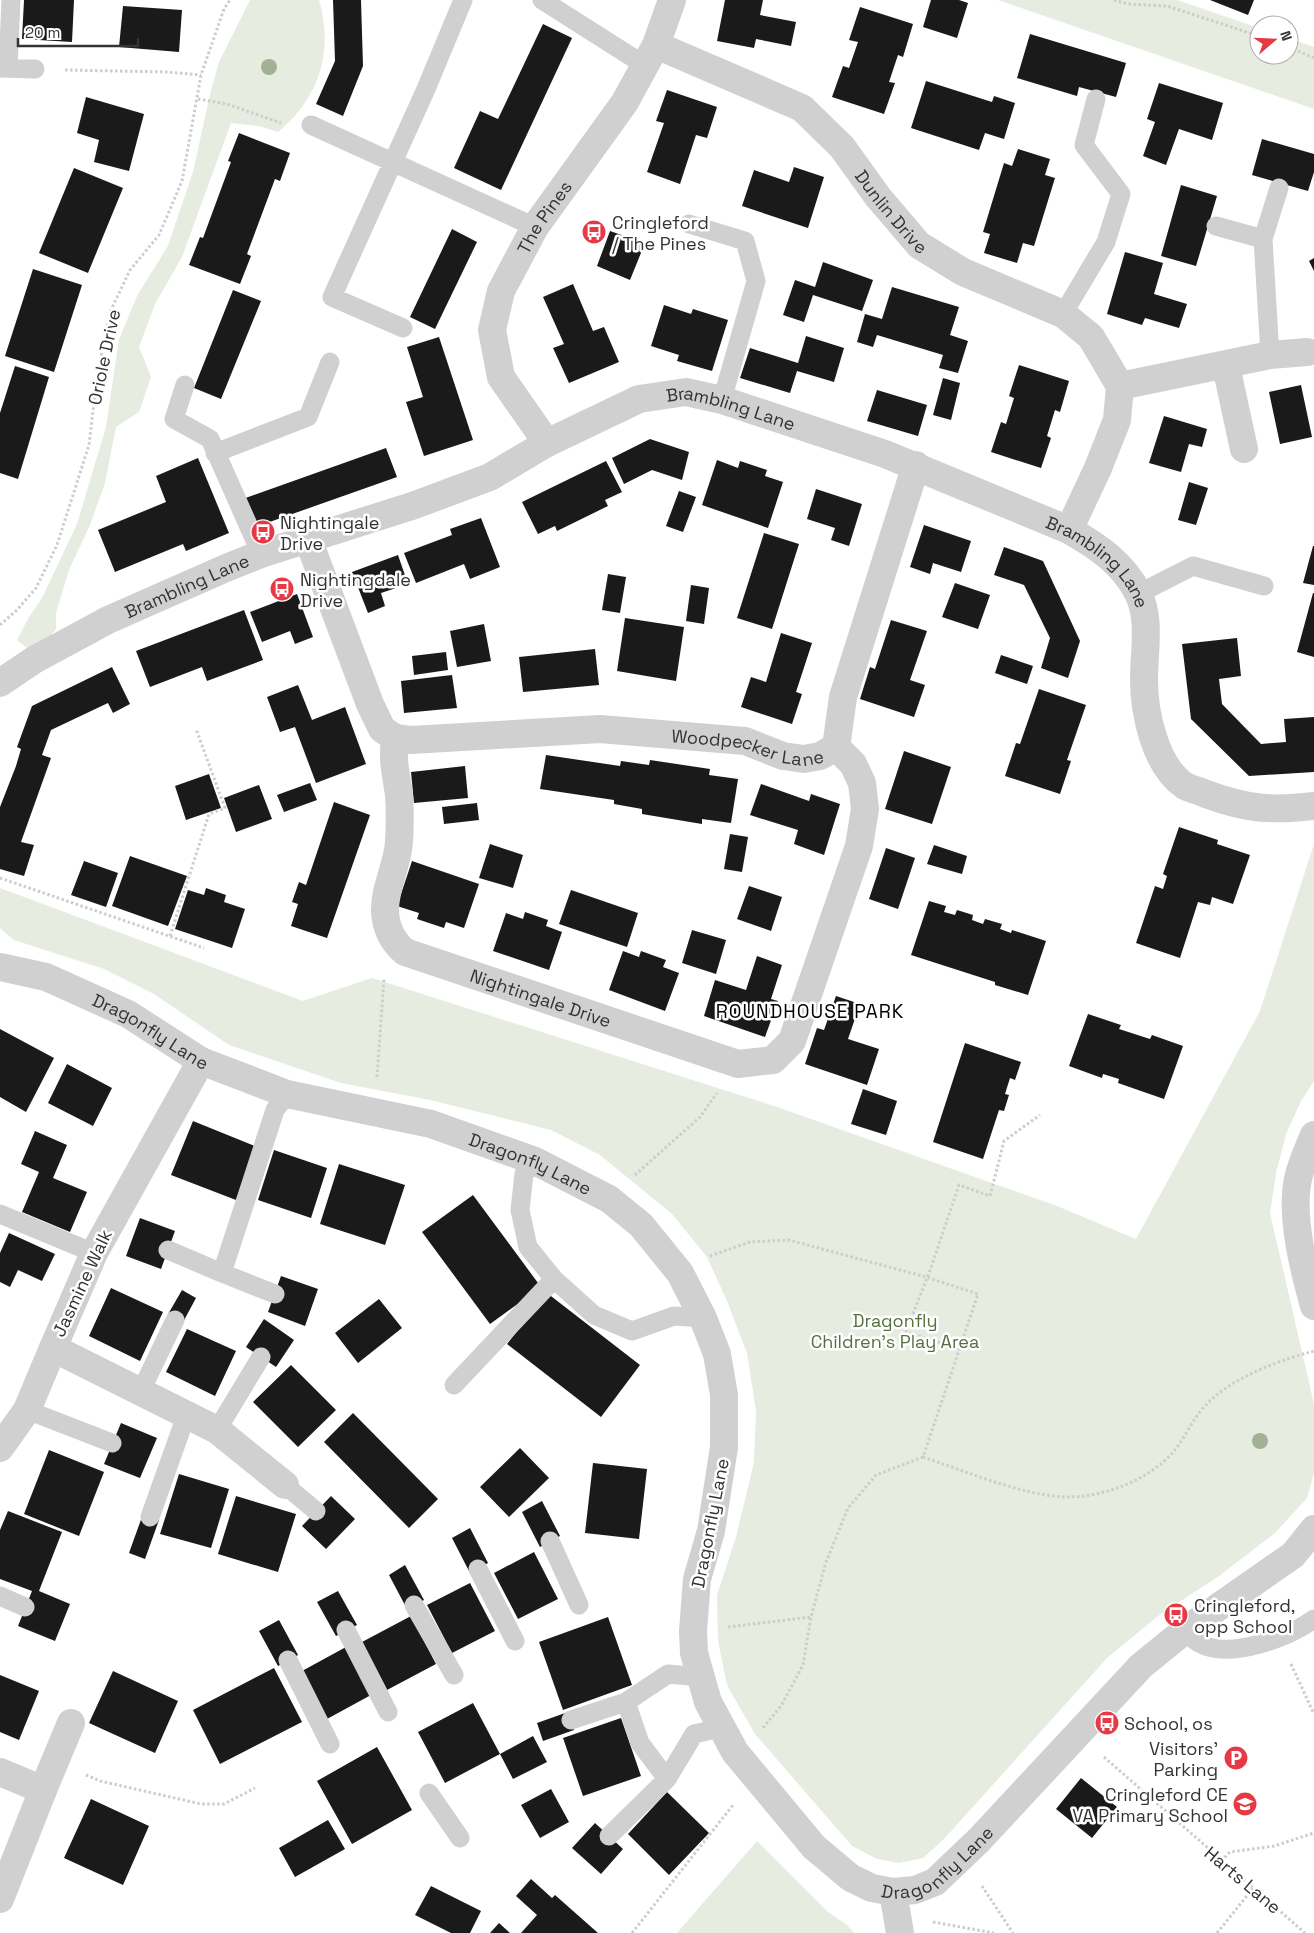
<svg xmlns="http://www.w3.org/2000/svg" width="1314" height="1933" viewBox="0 0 1314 1933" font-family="'Space Grotesk',sans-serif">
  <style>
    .green { fill: #e6ecdf }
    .building { fill: #1a1a1a }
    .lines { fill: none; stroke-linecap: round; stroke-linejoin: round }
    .path { stroke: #cdcdcd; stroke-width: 3; stroke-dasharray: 2.5 2.5; stroke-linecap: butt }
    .lane { stroke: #d0d0d0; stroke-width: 19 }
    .street { stroke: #d0d0d0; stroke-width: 28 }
    .tree { fill: #a2b095 }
    .labels { text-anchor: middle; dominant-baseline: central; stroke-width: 5; stroke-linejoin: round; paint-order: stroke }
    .street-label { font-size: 18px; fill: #333; stroke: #fff }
    .poi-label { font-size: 18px; fill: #333; stroke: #fff; text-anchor: start }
    .park-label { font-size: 18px; fill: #56703f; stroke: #fff }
    .neighbourhood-label { font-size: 19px; letter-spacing: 1px; fill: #000; stroke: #fff }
  </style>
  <rect width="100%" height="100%" fill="#fff"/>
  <!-- green -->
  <path class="green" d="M250,0H319C334,52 319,98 278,132L259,126L231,123L182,257L155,304L139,347L151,377L139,412L116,427L105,483L90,525L69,570L56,613V629L44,644L27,648L17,640L29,617L42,598L77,524L106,427L119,339L138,294L168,246L193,172L211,90L219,62Z
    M998,0H1177L1259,28V55H1289V38L1314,47V109Z
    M1314,844V1081L1301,1101L1286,1134L1276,1173L1270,1213L1314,1404V1473L1307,1498L1275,1533L1219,1576L1158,1616L1107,1658L944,1839L923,1858L899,1863L877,1859L852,1846L755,1734L727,1685L718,1641L717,1595L736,1537L754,1462L756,1411L747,1353L727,1301L707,1257L672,1214L600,1155L551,1130L430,1100L341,1083L229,1045L154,994L104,969L14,940L0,928V888L303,1001L372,978L777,1107L1057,1206L1136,1239L1260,1011Z
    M757,1841L828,1912L847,1925L854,1933H677Z"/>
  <!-- building -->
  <path class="building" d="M24,0H74L72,42L22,39Z
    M333,0H361L363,66L343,116L316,104L335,61Z
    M725,0H763L760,15L796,22L791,46L756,39L754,48L717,41Z
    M931,0H959L968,3L957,38L923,27Z
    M1210,0H1254L1248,15Z
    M123,6L182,10L179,52L119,47Z
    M860,7L913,24L903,57L898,55L889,82L895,83L884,114L832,97L843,66L849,68L858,42L849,40Z
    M543,24L572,38L501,190L454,168L480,111L498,119Z
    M1030,34L1126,63L1116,97L1079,87L1077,96L1017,78Z
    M926,81L992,102L994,96L1015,103L1004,139L985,133L979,150L911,128Z
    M1159,83L1223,103L1212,140L1179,129L1166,165L1143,156L1155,122L1147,119Z
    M667,90L717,107L707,138L696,135L680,184L647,172L664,123L656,121Z
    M86,97L144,114L129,171L94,162L99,140L77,133Z
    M239,133L290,153L280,181L275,179L247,254L251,256L240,284L189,265L200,237L203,238L231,162L228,161Z
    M1262,139L1314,154V172L1308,191L1252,175Z
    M1018,149L1050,159L1045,175L1055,178L1034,246L1023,243L1017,263L984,253L990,234L983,232L1004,163L1012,166Z
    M794,167L824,177L808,228L742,206L754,170L789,182Z
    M74,168L123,188L88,273L39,253Z
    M1181,185L1217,196L1196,266L1161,256Z
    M452,229L477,242L435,329L410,317Z
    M610,231L645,243L630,280L597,266Z
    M1125,252L1163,263L1154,294L1187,304L1179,328L1145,318L1142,325L1107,314Z
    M1314,258V271L1309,261Z
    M823,262L873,280L862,311L813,295L804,322L783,315L795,280L815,287Z
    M33,269L82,285L54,372L5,356Z
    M573,284L593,331L604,327L619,362L569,383L553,348L564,344L543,297Z
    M892,287L959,307L950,335L968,341L958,373L939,368L943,355L877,335L873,347L857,342L865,314L882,319Z
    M233,290L261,301L221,399L194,388Z
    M664,305L691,314L693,309L728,320L712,371L677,361L679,355L651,346Z
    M806,336L844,348L834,382L797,371L790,393L740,378L750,348L798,363Z
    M439,337L473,440L424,456L406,402L423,397L407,347Z
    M1019,365L1069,381L1060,412L1055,410L1047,436L1051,438L1041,468L991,452L1001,422L1006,424L1014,398L1009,396Z
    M15,366L49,377L18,479L0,473V413Z
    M943,378L960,383L951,420L933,415Z
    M1301,385L1312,437L1280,444L1269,392Z
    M877,390L927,405L918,436L867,421Z
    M1164,416L1207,429L1202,447L1189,444L1181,472L1149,463Z
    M650,439L689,452L682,480L652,470L624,484L612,458Z
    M386,448L397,477L247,530L237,501Z
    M198,458L229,533L186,551L183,544L115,572L98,530L166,502L156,476Z
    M717,460L738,468L740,461L767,470L765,476L783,482L768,528L702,505Z
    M606,461L622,492L605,500L608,506L557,531L555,526L538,534L522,502Z
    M1189,482L1208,488L1196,525L1178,520Z
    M816,489L862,504L849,546L831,540L835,528L807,519Z
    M679,491L696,497L683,532L666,526Z
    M481,518L500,567L470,579L464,564L416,583L404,553L452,535L450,529Z
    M924,525L971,541L961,572L933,563L930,574L910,567Z
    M764,533L799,544L772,629L737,618Z
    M1313,546H1314V585L1303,583Z
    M1004,547L1043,561L1080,641L1068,678L1041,668L1050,638L1024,585L994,575Z
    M398,555L408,584L381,593L385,606L368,613L352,572Z
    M608,574L626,577L620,613L602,610Z
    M955,583L990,595L978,629L942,617Z
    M691,585L709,588L704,624L686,621Z
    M1313,593H1314V657L1297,652Z
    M297,594L313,637L295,644L290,631L262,642L250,612Z
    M244,610L263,660L207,681L202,667L150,687L136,651Z
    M625,618L684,627L676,681L617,671Z
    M891,620L927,631L910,680L925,685L914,717L860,699L870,667L875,669Z
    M484,624L491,661L457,667L450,631Z
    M781,633L812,643L796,692L802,694L792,724L741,707L751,677L766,682Z
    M1237,638L1241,676L1219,679L1222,704L1261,744L1286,742L1284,719L1314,717V772L1249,776L1191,719L1182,644Z
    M595,649L599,685L523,692L519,657Z
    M446,652L448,670L414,675L412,656Z
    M1001,655L1033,666L1027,684L995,673Z
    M112,667L130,704L113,713L108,703L51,730L42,755L51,758L21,842L34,845L24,876L0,869V807L16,766L21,749L17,747L32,706Z
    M452,675L457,708L404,713L401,681Z
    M298,685L312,720L345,707L366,764L316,783L295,727L280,732L267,697Z
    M1039,689L1086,705L1067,760L1071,761L1060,794L1005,776L1016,743L1020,744Z
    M904,751L951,767L932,824L885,809Z
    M546,755L620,766L621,761L649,765L650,760L710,769L709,775L738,779L731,823L702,819V824L642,814V809L614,804V800L540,789Z
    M465,766L468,798L414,803L411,772Z
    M209,774L221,808L186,820L175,786Z
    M310,783L317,800L284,812L277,795Z
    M761,784L809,801L811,794L840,804L824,855L794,844L798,830L750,815Z
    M259,785L272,819L236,832L224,798Z
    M334,802L370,815L327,938L291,926L298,904L292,902L299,882L306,885Z
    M477,803L479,820L444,824L442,807Z
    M1179,827L1218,840L1217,844L1250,855L1233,904L1212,897L1210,905L1198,902L1180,958L1136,943L1155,886L1163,889L1167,876L1163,874Z
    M730,834L748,837L742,872L724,869Z
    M490,844L523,855L513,888L479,878Z
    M934,845L967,856L962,874L927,864Z
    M886,848L915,858L898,909L869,899Z
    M130,856L187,876L168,926L112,906Z
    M84,861L118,873L106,907L71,895Z
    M412,861L479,884L464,928L446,922L444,928L417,919L419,913L397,906Z
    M749,886L782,897L771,931L737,919Z
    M206,888L226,895L224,902L245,909L232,948L175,929L188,890L204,895Z
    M571,890L638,913L627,947L559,924Z
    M929,901L946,906L944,912L955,915L957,910L973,915L972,920L983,924L985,919L1002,924L1000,929L1011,933L1012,930L1046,941L1028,995L995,985V982L911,955Z
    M525,912L548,920L546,926L562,932L549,970L493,951L506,913L523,919Z
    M692,930L726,940L716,974L682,963Z
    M623,951L639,957L641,951L666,960L663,967L679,973L665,1011L609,990Z
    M757,956L782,965L771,999L778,1001L765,1037L704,1016L715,980L746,990Z
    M836,996L860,1004L848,1039L879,1049L867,1085L805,1064L817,1028L824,1030Z
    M1088,1014L1121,1025L1119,1029L1150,1039L1152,1035L1183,1046L1164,1099L1118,1083L1119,1079L1103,1074L1102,1078L1069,1066Z
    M0,1029L54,1058L26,1112L0,1097Z
    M965,1043L1021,1062L1015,1080L1010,1078L1005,1094L1009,1095L1004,1111L999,1110L983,1159L933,1142Z
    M67,1064L112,1088L93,1126L48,1103Z
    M863,1089L897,1101L886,1135L851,1124Z
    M193,1121L257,1147L236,1200L171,1175Z
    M35,1131L67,1145L53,1178L87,1192L70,1232L22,1212L39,1172L21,1164Z
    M274,1150L327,1168L311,1218L258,1200Z
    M339,1164L405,1185L385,1245L320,1224Z
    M473,1195L541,1287L490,1324L422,1232Z
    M140,1218L175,1231L161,1269L126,1256Z
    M9,1233L55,1254L42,1281L18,1270L10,1287L0,1282V1253Z
    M281,1276L318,1289L305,1326L268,1312Z
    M111,1288L163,1312L140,1361L89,1336Z
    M182,1290L196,1298L182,1324L167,1316Z
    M547,1293L640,1365L601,1417L507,1344Z
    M379,1299L402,1328L358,1363L335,1333Z
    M264,1319L294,1340L276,1367L246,1347Z
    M187,1329L236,1351L215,1396L166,1372Z
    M291,1365L336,1410L298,1447L253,1402Z
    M353,1413L438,1499L409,1528L324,1442Z
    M121,1423L157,1438L140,1478L104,1464Z
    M520,1448L549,1478L509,1517L480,1487Z
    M49,1450L104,1472L79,1536L24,1514Z
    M593,1463L647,1469L639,1539L585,1533Z
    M179,1474L229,1489L211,1548L160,1534Z
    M236,1496L296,1514L278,1572L218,1554Z
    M331,1496L355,1519L326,1549L302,1526Z
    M542,1501L560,1536L540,1547L522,1512Z
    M8,1511L62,1532L39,1591L70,1604L55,1641L18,1626L32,1591L0,1579V1530Z
    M143,1514L159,1520L145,1559L129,1553Z
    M470,1528L488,1563L470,1573L452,1538Z
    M534,1552L558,1599L518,1619L494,1573Z
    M405,1565L424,1600L407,1609L389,1575Z
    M470,1583L495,1631L452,1653L427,1605Z
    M338,1591L357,1625L336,1636L317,1602Z
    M411,1616L436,1664L387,1690L362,1642Z
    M608,1617L632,1685L563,1710L539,1642Z
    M279,1620L298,1655L278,1666L259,1631Z
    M346,1647L371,1695L327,1719L302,1671Z
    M274,1668L302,1722L220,1764L193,1710Z
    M113,1671L178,1701L155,1753L89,1723Z
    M0,1675L39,1691L19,1740L0,1732Z
    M473,1703L500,1754L445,1783L418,1732Z
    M568,1712L574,1730L543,1741L537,1723Z
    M621,1718L641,1776L583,1796L563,1738Z
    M533,1736L547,1762L513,1779L500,1754Z
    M377,1747L412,1810L352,1844L317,1781Z
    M1081,1778L1117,1807L1092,1838L1056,1809Z
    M551,1789L569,1822L540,1838L521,1805Z
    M667,1792L709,1833L669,1875L628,1834Z
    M91,1799L149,1826L123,1885L64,1858Z
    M328,1820L345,1849L295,1877L279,1848Z
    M595,1823L623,1849L601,1874L572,1848Z
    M531,1879L552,1898L555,1895L598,1933H521L537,1915L516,1896Z
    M431,1886L481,1911L470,1933H451L415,1915Z
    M499,1923L510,1933H490Z"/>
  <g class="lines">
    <!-- path -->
    <path class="path" d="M1114,0L1128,4L1167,6L1259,36
      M1289,47L1314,58
      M65,70L167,72L201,75
      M198,99L227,104L281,123
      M0,625L17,610L36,588L57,545L89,445L97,376L110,312L130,270L159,235L182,181L201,75L224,9L230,0
      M0,878L204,948
      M170,936L209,814L225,808L196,729
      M377,1077L384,979
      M635,1175L700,1117L717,1093
      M710,1256L750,1242L789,1240L926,1277L978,1294L923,1457L876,1475L848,1508L826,1562L811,1617L803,1665L781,1706L762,1729
      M959,1349L906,1332L932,1265L959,1185L990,1196L1004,1141L1040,1115
      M923,1457C965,1471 1021,1495 1065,1497C1102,1498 1150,1480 1174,1451C1185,1438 1192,1420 1204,1407C1230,1378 1277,1361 1314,1351
      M728,1627L811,1617
      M1291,1664L1314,1714
      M1104,1757L1305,1933
      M86,1775L100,1781L201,1804H224L255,1788
      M1221,1861L1230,1852L1274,1846L1314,1833
      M982,1886L1013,1933
      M933,1922L994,1933
      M632,1933L733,1805
      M1217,1933L1254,1887"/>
    <!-- lane -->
    <path class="lane" d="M542,0L646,66
      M0,68L35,69
      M8,68L11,0
      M311,125L535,227
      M689,224L745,241L756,281L722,400
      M1216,226L1263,239
      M1063,314L1106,242L1121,194L1084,145L1096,99
      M403,328L332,297L426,89L463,0
      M1270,355L1263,239L1279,188
      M185,385L174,419L210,439L261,554
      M215,453L308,417L330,362
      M1138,594L1193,566L1264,586
      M535,1161L524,1174L520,1210L528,1247L554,1279L594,1315L632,1331L674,1316L703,1318
      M0,1214L94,1253
      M168,1250L222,1273
      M275,1294L222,1273L275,1110L287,1094
      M454,1385L554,1279
      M141,1391L175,1320
      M27,1410L112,1443
      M217,1430L261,1357
      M285,1485L316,1511
      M150,1517L187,1413
      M550,1541L579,1605
      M478,1569L515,1641
      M0,1596L25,1607
      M414,1605L454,1675
      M346,1630L388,1712
      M1184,1631C1189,1635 1194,1640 1199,1643C1229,1660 1288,1638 1314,1619
      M288,1660L330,1744
      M626,1702L640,1743L667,1779
      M571,1720L626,1702L668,1674L701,1677
      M429,1793L460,1838
      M609,1836L667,1779L694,1734L720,1728"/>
    <!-- street -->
    <g class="street">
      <path id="s1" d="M656,45L802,108L842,147L878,197L919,245L963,272L1063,314L1091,337L1120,386L1117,420L1098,468L1069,530"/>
      <path d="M1226,366L1244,449"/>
      <path d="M1120,386L1270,355L1307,352"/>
      <path id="s2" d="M547,443L501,377L492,330L501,291L535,227L625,102L656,45L672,0"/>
      <path id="s3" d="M308,539L370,704L382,729L395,738C392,762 396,773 399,795C400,810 400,826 399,841C398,865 384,888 385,912C386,928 393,942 405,952L738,1064L773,1060L792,1041L859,846L865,809L862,783L853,764L836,747"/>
      <path id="s4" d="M0,683L34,660L108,620L226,568L261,554L412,506L490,477L547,443L639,399L686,392L722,400L885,454L1069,530C1097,546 1123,563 1138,593C1151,619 1144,651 1144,679C1144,713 1155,766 1185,786C1191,789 1200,791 1206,794C1247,809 1271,811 1314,806"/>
      <path id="s5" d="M395,738L411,740L600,729L745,741L783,756L804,759L820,756L836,747L843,697L916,465"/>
      <path id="s6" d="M0,967L46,977L128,1014L201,1061L287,1094L431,1124L535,1161L609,1199L641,1225L680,1273L703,1318L717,1354L724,1395V1447L711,1531L697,1579L693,1631L694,1653L708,1702L735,1752L814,1847L851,1878L872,1888L893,1892L915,1890L935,1882L979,1840L1141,1666L1184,1631L1293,1555L1314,1529"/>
      <path d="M201,1061L94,1253L53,1348L217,1430L285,1485"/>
      <path d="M1314,1135C1308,1149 1301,1165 1298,1179C1290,1216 1304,1270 1314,1306"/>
      <path d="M0,1448L27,1410L53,1348"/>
      <path d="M0,1772L43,1790L0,1899"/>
      <path d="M43,1790L71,1723"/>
      <path d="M893,1892L900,1933"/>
    </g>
  </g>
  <!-- trees -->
  <g class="tree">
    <circle cx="269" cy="67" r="8"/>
    <circle cx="1260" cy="1441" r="8"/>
  </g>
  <!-- icons -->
  <defs>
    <symbol id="bus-disc" viewBox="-11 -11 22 22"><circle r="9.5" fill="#e63946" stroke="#fff"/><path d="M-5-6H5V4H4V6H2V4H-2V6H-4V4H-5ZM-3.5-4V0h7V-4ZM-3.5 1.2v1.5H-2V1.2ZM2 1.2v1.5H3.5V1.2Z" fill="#fff"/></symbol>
    <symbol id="parking-disc" viewBox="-11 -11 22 22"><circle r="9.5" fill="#e63946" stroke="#fff"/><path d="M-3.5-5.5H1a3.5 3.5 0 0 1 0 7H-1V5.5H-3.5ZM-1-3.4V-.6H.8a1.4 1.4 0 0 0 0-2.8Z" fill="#fff"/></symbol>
    <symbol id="school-disc" viewBox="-11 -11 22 22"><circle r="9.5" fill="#e63946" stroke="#fff"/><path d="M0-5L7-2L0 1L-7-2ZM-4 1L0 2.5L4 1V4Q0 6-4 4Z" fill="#fff"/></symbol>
  </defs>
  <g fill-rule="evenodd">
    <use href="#bus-disc" x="580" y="218" width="28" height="28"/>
    <use href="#bus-disc" x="249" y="518" width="28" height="28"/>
    <use href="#bus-disc" x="268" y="575" width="28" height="28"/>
    <use href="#bus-disc" x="1162" y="1601" width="28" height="28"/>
    <use href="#bus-disc" x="1093" y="1709" width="28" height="28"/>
    <use href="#parking-disc" x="1222" y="1744" width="28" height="28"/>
    <use href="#school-disc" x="1231" y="1790" width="28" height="28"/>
  </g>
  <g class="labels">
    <!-- street labels -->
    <g class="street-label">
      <text stroke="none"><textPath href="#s1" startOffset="296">Dunlin Drive</textPath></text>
      <text stroke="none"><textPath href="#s2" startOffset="254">The Pines</textPath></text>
      <text transform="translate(104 357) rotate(-78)">Oriole Drive</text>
      <text stroke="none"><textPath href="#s4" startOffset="796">Brambling Lane</textPath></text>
      <text stroke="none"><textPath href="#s4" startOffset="1200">Brambling Lane</textPath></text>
      <text stroke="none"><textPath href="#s4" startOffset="211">Brambling Lane</textPath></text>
      <text stroke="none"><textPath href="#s5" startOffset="355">Woodpecker Lane</textPath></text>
      <text stroke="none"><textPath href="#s3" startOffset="585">Nightingale Drive</textPath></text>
      <text stroke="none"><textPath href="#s6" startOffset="165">Dragonfly Lane</textPath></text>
      <text stroke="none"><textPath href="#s6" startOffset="570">Dragonfly Lane</textPath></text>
      <text transform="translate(82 1283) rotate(-65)">Jasmine Walk</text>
      <text transform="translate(710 1523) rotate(-79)">Dragonfly Lane</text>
      <text stroke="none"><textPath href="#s6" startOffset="1530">Dragonfly Lane</textPath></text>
      <text transform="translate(1243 1880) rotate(40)">Harts Lane</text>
    </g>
    <!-- poi labels -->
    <g class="poi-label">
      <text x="612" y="222">Cringleford<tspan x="612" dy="21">/ The Pines</tspan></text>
      <text x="280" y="522">Nightingale<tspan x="280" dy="21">Drive</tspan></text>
      <text x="300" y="579">Nightingdale<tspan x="300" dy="21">Drive</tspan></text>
      <text x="1194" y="1605">Cringleford,<tspan x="1194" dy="21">opp School</tspan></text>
      <text x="1124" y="1723">School, os</text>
      <text x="1218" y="1748" text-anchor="end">Visitors’<tspan x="1218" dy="21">Parking</tspan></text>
      <text x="1228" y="1794" text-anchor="end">Cringleford CE<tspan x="1228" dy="21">VA Primary School</tspan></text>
    </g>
    <!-- park labels -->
    <g class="park-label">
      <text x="895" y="1320">Dragonfly<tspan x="895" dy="21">Children's Play Area</tspan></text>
    </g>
    <!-- neighbourhood labels -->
    <g class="neighbourhood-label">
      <text x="810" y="1011">ROUNDHOUSE PARK</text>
    </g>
  </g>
  <!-- north arrow -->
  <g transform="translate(1274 40) rotate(71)"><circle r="24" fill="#ffffff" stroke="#adadad"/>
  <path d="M0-4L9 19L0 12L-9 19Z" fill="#e63946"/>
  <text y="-8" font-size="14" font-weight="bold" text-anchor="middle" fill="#333333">N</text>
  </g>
  <!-- scale -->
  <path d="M18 38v8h120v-8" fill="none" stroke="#333333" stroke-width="2.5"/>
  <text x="25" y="38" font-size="15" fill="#333333" stroke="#ffffff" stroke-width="4" paint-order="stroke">20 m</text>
</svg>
